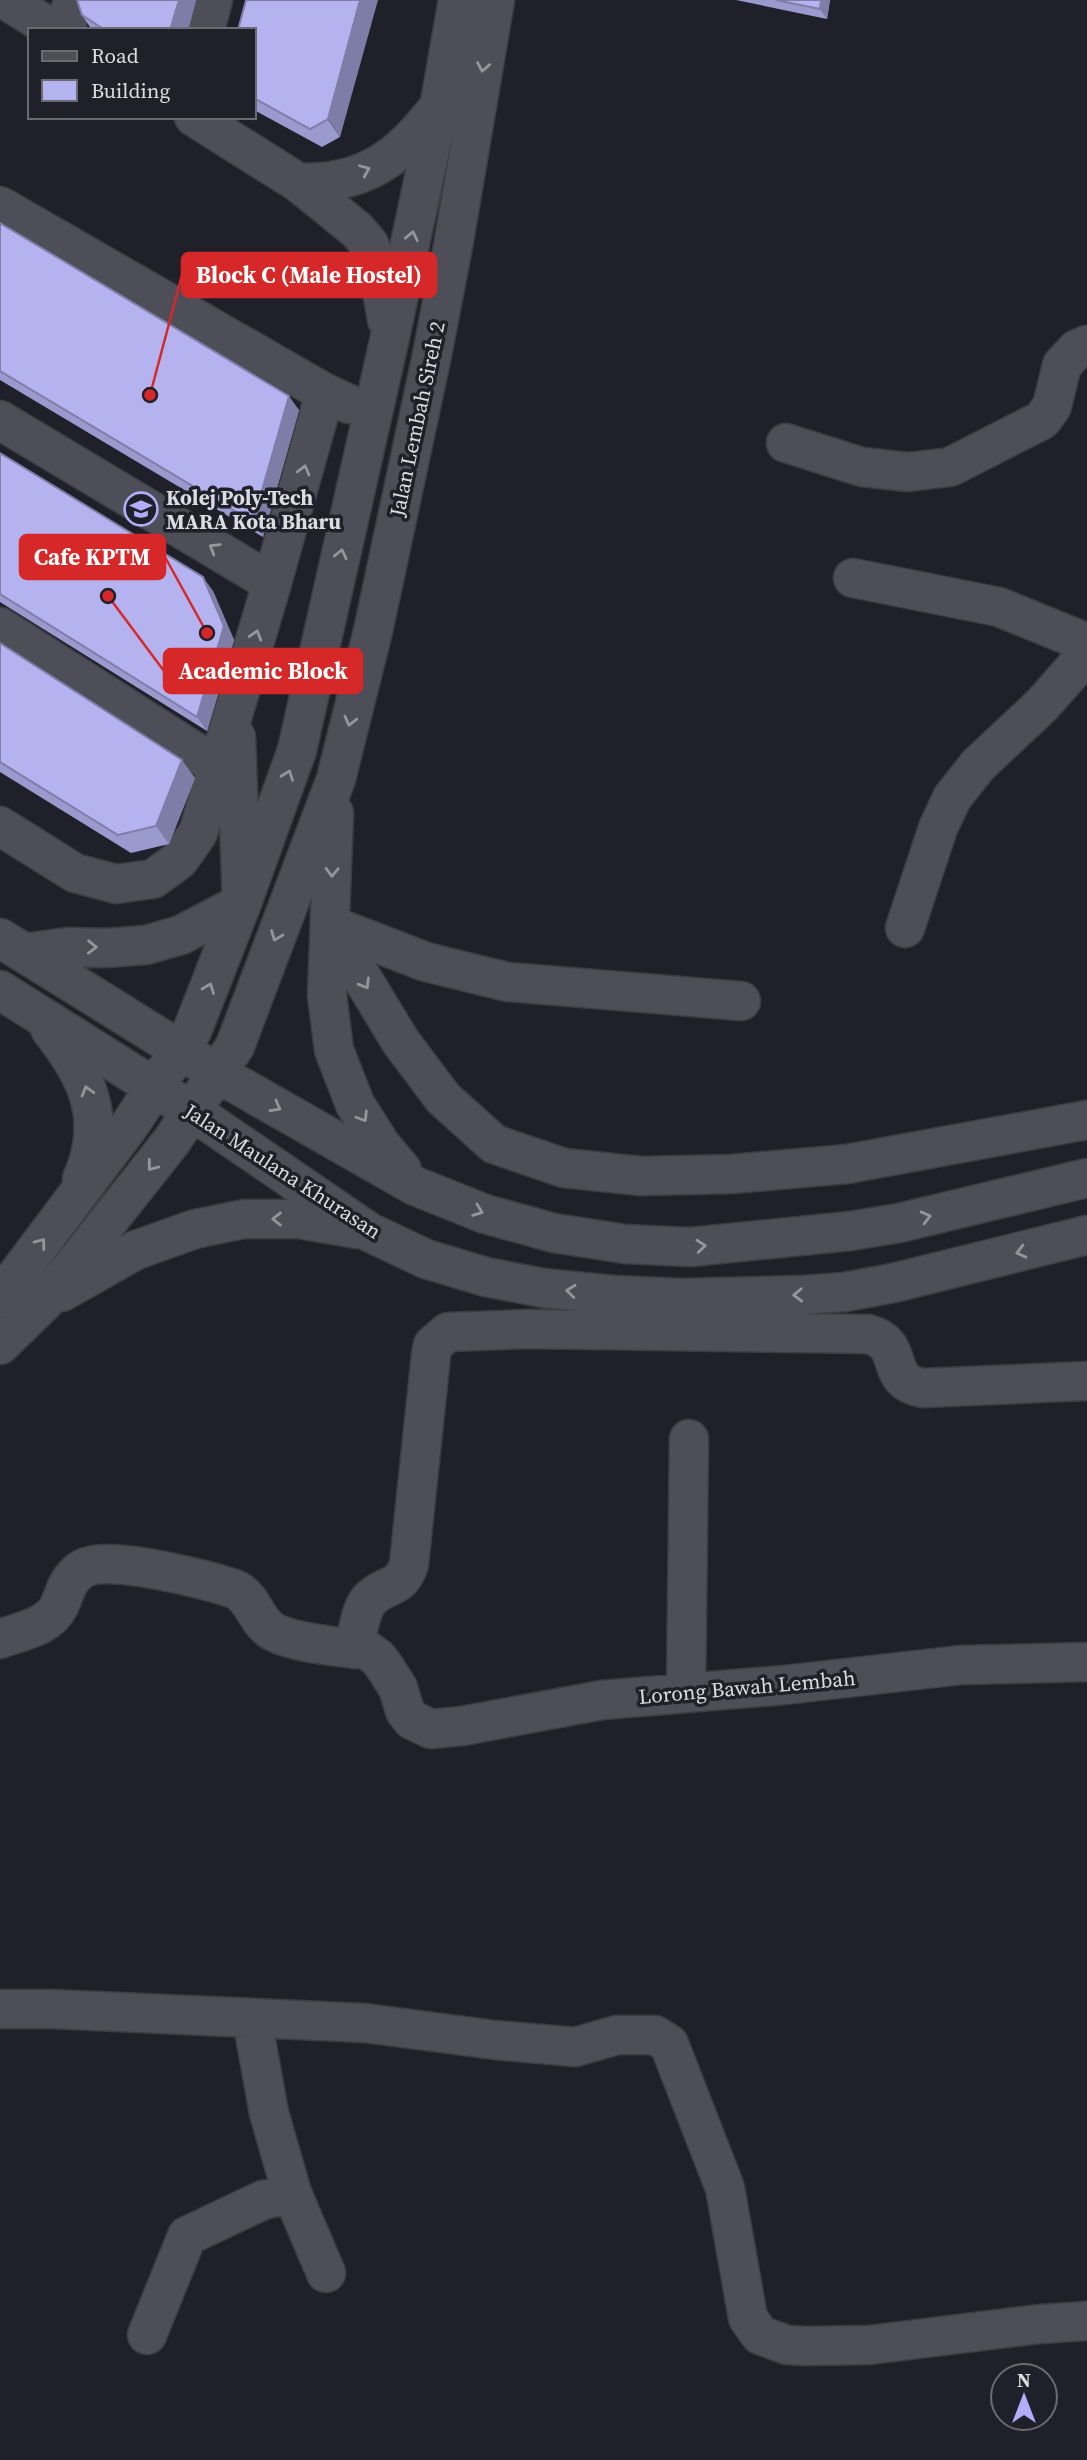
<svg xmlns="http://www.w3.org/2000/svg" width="1087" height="2460" viewBox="0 0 1087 2460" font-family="'Source Serif 4',serif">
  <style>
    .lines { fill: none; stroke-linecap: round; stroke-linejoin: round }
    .minor-casing { stroke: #3c3c44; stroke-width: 41 }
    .minor { stroke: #4e4e59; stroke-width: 38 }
    .wall { fill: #9b9ace }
    .shaded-wall { fill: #7e7da7 }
    .building { fill: #b4b3ef; stroke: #7e7da7; stroke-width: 2 }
    .oneway { stroke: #95959e }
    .labels { text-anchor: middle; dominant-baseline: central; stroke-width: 7; stroke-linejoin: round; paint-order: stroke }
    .street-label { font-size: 21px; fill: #dcdce3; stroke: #20202a }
    .poi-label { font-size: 21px; font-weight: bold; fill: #dcdce3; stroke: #20202a; text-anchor: start }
    .leader { fill: none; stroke: #d62828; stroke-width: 2.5 }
    .callout-dot { fill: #d62828; stroke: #20202a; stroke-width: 2.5 }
    .callout { fill: #d62828; stroke: #d62828; stroke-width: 2.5 }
    .callout-label { font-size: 23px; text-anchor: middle; font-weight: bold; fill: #fff }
  </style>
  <rect width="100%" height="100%" fill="#20202a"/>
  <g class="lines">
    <defs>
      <path id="minor" d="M6,0L54,30
        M65,30L73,0
        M205,30L213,0
        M194,117L299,183L357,230L369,244L378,267L387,320
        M299,183C311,182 325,183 337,180C383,172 410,143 438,108
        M0,206L325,393L349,404
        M0,420L272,583
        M786,443L862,467L908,472L950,467L1042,420L1052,406L1062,365L1077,349L1087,345
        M853,578L999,607L1087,643
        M0,627L217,766
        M334,813L327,995L334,1050L355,1104L381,1145L402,1170
        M0,826L75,873L116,884L153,879L179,860L198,833L272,583L325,393
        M330,925L401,1042L443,1098L494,1144L564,1168L641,1176L731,1174L847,1164L1087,1120
        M330,925L426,962L508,982L741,1001
        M905,928L938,828L952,798L978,765L1042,705L1087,654
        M0,938L217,1073L415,1186L485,1214L554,1233L625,1244L690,1247L850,1231L899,1223L1087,1178
        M24,953L68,947L105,948L146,945L181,935L242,903L236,737
        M0,990L192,1111L369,1232L426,1259L486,1277L543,1288L614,1295L681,1298L803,1295L845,1292L893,1283L1087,1235
        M50,1029C88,1077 108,1119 82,1179
        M62,1292L136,1250L195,1229L244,1219H299L357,1229
        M0,1298L129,1126L192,1031L242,903L297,750L390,337L439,108L458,0
        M0,1345L45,1301L171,1142L235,1046L336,779L373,631L432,355L453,246L495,0
        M0,1639C21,1631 49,1627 59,1606C65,1594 66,1583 76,1574C80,1570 85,1567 90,1566C116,1557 209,1580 237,1590C254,1601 254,1615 267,1627C283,1643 343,1647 367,1650L378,1658L384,1666L398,1688L405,1711L412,1720L431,1729L462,1726L602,1700L784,1685L961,1665L1087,1662
        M354,1649C358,1634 359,1613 369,1600C384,1583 401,1591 409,1564L431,1355L433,1345L448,1332L528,1329L868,1334C908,1344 881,1381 923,1388L1087,1381
        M686,1693L689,1439
        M0,2009H51L365,2023L495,2040L575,2047L617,2035H655L669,2044L725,2188L748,2318L760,2335L787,2345L805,2346L869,2345L1040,2324L1087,2321
        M252,2019L269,2113L292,2193L326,2273
        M147,2335L187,2236L263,2200L292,2193"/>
    </defs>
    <!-- minor casing -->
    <use href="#minor" class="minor-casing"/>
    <!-- minor -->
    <use href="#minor" class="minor"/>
  </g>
  <!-- wall -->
  <path class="wall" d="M77,0H196L188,30H92L82,15Z
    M246,0L340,137L322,147L254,110V30Z
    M736,0H830L827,19Z
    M0,223L299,410L263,537L0,380Z
    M0,453L213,591L234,640L207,731L0,602Z
    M0,643L195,778L169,844L131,853L0,772Z"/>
  <!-- shaded-wall -->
  <path class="shaded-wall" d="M179,0H196L188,30H170Z
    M360,0H378L340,137L328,119Z
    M821,0H830L827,19L820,9Z
    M289,396L299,410L263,537L253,522Z
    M203,577L213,591L234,640L207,731L197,717Z
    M182,760L195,778L169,844L156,826Z"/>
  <!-- building -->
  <path class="building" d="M77,0H179L170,30H105L82,15Z
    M246,0H360L328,119L310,129L254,98V30H238Z
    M776,0H821L820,9Z
    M0,223L289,396L253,522L0,371Z
    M0,453L203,577L224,626L197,717L0,594Z
    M0,643L182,760L156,826L118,835L0,762Z"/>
  <!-- one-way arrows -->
  <defs><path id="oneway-chevron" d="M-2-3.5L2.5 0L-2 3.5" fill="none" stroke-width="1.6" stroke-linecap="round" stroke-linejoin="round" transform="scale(1.75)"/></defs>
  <g class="oneway">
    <use href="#oneway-chevron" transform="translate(483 67) rotate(100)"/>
    <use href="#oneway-chevron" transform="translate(365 170) rotate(-23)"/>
    <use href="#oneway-chevron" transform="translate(412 236) rotate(-78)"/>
    <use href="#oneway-chevron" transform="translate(304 470) rotate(-75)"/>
    <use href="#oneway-chevron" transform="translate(214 548) rotate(-149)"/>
    <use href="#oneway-chevron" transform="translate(341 554) rotate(-77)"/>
    <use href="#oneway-chevron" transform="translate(256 635) rotate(-73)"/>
    <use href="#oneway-chevron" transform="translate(350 721) rotate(104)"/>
    <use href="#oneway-chevron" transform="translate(288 775) rotate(-70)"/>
    <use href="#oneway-chevron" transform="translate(332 872) rotate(92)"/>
    <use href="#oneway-chevron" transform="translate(276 936) rotate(111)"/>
    <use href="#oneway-chevron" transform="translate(92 947) rotate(1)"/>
    <use href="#oneway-chevron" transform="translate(365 984) rotate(59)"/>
    <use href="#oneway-chevron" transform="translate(209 988) rotate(-69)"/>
    <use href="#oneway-chevron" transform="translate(87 1091) rotate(-106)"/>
    <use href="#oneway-chevron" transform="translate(276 1107) rotate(29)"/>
    <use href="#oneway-chevron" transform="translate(363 1117) rotate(58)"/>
    <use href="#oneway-chevron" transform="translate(152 1166) rotate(128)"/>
    <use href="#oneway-chevron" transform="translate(478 1211) rotate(21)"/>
    <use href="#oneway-chevron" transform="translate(926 1217) rotate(-14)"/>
    <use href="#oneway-chevron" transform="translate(277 1219) rotate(180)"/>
    <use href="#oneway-chevron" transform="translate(41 1243) rotate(-53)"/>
    <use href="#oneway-chevron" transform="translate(701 1246) rotate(-5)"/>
    <use href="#oneway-chevron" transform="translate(1021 1252) rotate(166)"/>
    <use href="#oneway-chevron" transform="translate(571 1291) rotate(-174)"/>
    <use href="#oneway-chevron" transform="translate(798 1295) rotate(178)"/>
  </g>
  <!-- icons -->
  <defs>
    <symbol id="university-ring" viewBox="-11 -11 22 22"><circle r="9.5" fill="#20202a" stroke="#b1adfa" stroke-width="1.5"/><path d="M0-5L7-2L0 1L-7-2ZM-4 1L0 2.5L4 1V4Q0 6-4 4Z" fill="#b1adfa"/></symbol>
  </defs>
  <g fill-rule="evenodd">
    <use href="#university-ring" x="122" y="490" width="38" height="38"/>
  </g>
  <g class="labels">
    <!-- street labels -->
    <g class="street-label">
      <text transform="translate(417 419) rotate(-78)">Jalan Lembah Sireh 2</text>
      <text transform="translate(283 1171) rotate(33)">Jalan Maulana Khurasan</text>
      <text transform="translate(747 1687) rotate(-5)">Lorong Bawah Lembah</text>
    </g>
    <!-- poi labels -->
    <g class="poi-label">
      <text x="166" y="497">Kolej Poly-Tech<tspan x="166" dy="24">MARA Kota Bharu</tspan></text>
    </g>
  </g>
  <!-- callouts -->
  <path class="leader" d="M150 395L182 275M207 633L165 557M108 596L164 671"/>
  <g class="callout-dot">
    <circle cx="150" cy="395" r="7"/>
    <circle cx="207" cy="633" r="7"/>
    <circle cx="108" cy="596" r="7"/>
  </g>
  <g class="callout">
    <rect x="182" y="253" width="254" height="44" rx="7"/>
    <rect x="20" y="535" width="145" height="44" rx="7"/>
    <rect x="164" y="649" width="198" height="44" rx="7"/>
  </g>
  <g class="callout-label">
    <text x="309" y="283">Block C (Male Hostel)</text>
    <text x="92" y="565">Cafe KPTM</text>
    <text x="263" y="679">Academic Block</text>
  </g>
  <!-- legend -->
  <rect x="28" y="28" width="228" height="91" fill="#20202a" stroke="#6b6b74" stroke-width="2"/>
  <rect x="42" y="51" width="35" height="10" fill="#4e4e59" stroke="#6b6b74" stroke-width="2"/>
  <text x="91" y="63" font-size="21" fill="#dcdce3">Road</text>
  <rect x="42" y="80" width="35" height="21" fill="#b4b3ef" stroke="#6b6b74" stroke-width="2"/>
  <text x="91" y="98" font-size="21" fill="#dcdce3">Building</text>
  <!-- north arrow -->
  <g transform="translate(1024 2397)"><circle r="33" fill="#20202a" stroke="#6b6b74" stroke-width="2"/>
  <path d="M0-5L12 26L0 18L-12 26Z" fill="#b1adfa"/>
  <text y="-10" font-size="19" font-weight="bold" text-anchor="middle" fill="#dcdce3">N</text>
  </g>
</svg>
